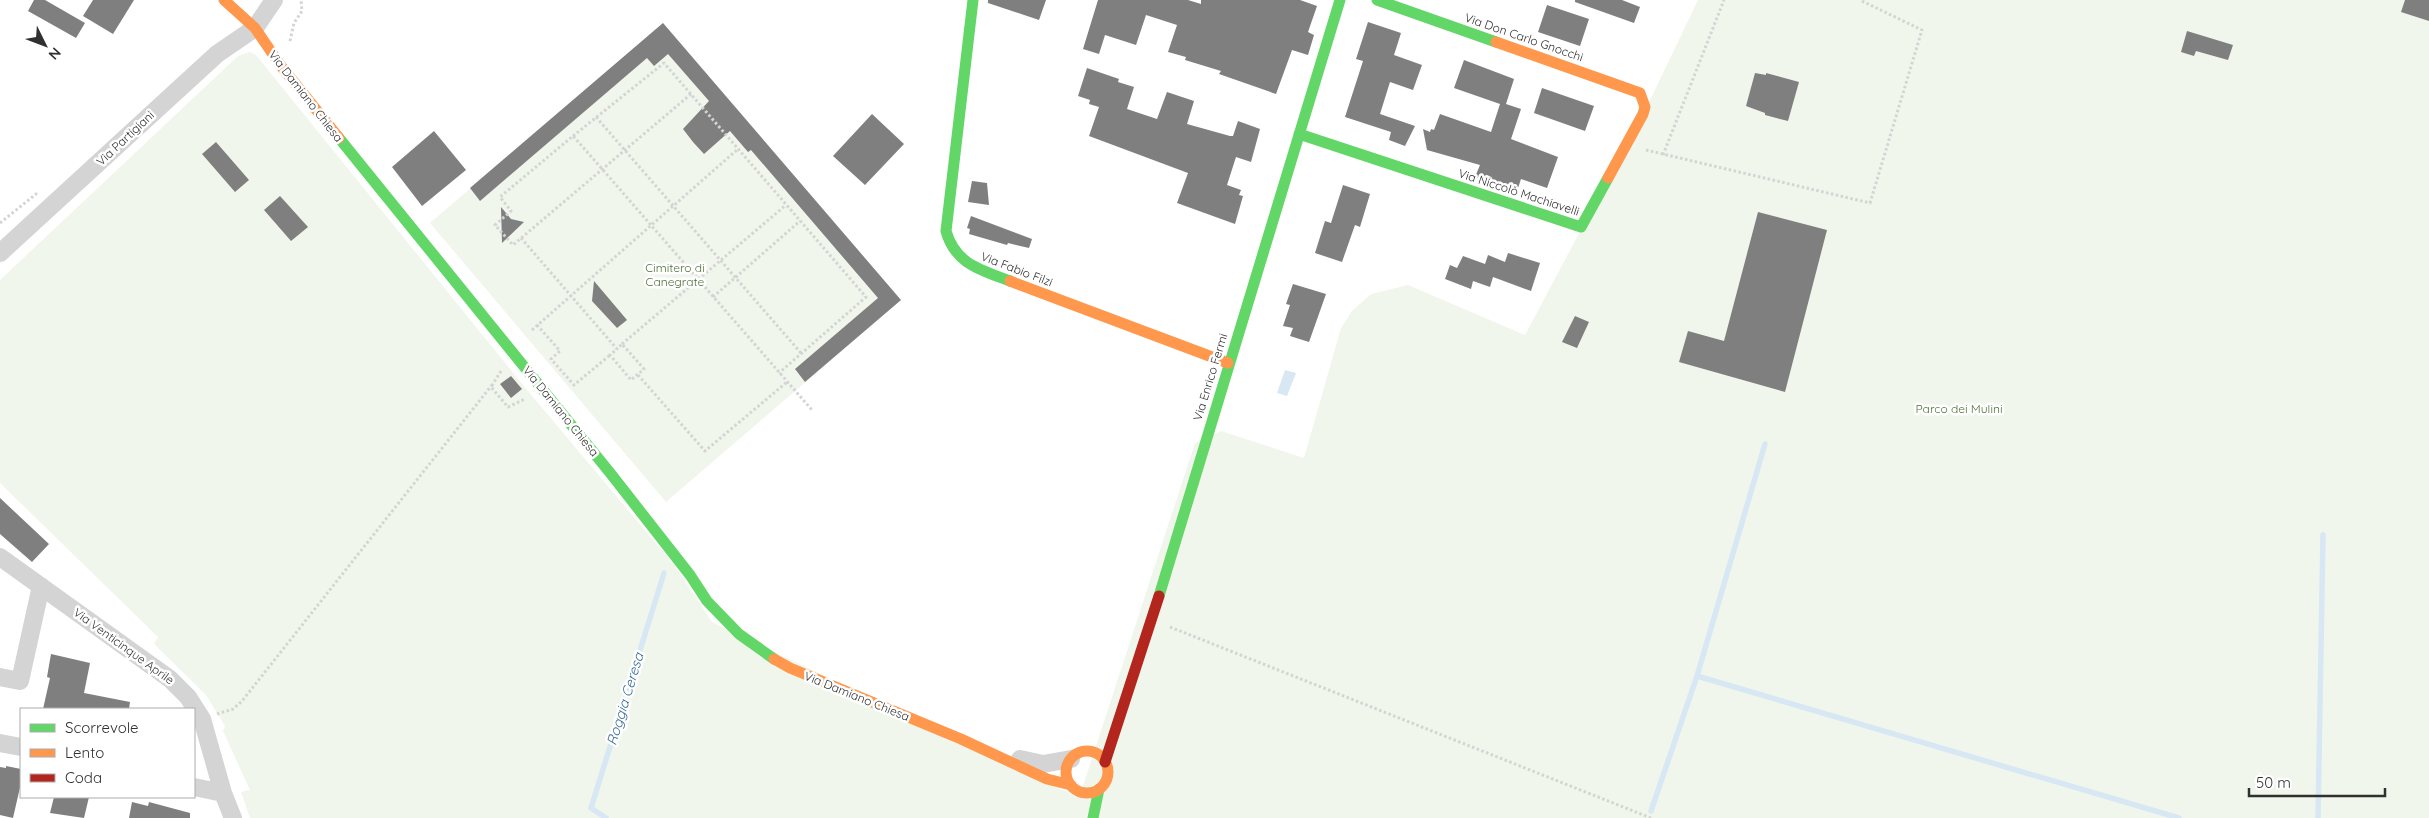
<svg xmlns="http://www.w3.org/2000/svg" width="2429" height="818" viewBox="0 0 2429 818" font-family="Quicksand,sans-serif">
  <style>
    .green { fill: #f1f6ec }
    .water { fill: #d8e7f4 }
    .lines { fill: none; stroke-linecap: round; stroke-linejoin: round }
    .stream { stroke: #d8e7f4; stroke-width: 5.5 }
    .building { fill: #7f7f7f }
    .path { stroke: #d4d4d4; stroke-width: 3; stroke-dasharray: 2.5 2.5; stroke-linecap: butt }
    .street { stroke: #d4d4d4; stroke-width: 18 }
    .fast { stroke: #63d668; stroke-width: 11 }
    .slow { stroke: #ff974d; stroke-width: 11 }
    .jam { stroke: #b3261e; stroke-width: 11 }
    .labels { text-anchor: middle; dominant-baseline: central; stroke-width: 5; stroke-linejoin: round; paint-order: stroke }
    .street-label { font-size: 12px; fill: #303030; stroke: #fff }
    .park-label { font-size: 12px; fill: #4e7039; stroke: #fff }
    .water-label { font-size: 14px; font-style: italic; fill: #376b9a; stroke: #fff }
  </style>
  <rect width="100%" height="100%" fill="#fff"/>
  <!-- green -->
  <path class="green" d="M1698,0H2429V818H250L241,792L250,790L223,731L225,726L206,695L154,644L158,637L0,483V280L238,56L250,52L256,55L523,385L675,566L712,622L1079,798L1195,443L1221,431L1304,458L1341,328L1352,311L1371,294L1408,285L1525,335L1652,96Z
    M663,23L901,300L666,502L430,223Z"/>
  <!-- water -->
  <path class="water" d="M1285,370L1296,373L1287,396L1277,393Z"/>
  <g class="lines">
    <!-- stream -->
    <path class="stream" d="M1697,676L2179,818
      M1651,811L1697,676L1765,444
      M606,818L591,808L664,573
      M2318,818L2323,535"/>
  </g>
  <!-- building -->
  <path class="building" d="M34,0H45L85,23L76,38L28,11Z
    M93,0H134L113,34L83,16Z
    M988,0H1046L1039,20L988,3Z
    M1098,0H1188L1201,4V0H1300L1317,6L1308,32L1314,35L1308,55L1292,50L1276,94L1219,74L1221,71L1185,60L1186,57L1168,52L1177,25L1146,15L1136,45L1105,35L1099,54L1083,49Z
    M1575,0H1622L1640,7L1634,23L1575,2Z
    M2405,0H2429V21L2401,12Z
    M1547,5L1589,19L1580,46L1538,32Z
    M1368,22L1401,33L1394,55L1422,65L1413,90L1390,82L1380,114L1415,126L1405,146L1389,140L1391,132L1345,117L1363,61L1356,59Z
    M663,23L901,300L805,382L795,369L878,298L751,150L748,152L730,131L704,154L693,142L683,129L709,101L668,54L654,66L647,58L480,201L470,188Z
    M2187,31L2233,45L2228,60L2196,51L2194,56L2181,52Z
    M1464,60L1514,79L1506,104L1521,109L1511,139L1558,157L1547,188L1521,179L1517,191L1475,177L1480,165L1427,150L1423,129L1430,132L1431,129L1434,130L1440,114L1491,132L1500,104L1454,88Z
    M1087,68L1119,79L1118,82L1134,87L1127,109L1157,119L1167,92L1194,101L1187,124L1230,136H1233L1238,121L1260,129L1251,162L1236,157L1227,185L1241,190L1239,195L1243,196L1235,224L1177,203L1188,173L1089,136L1099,107L1089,104L1090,100L1078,96Z
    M1755,73L1766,75V73L1799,82L1788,121L1765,115V113L1746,106Z
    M1542,88L1594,106L1585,131L1534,113Z
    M872,114L904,144L865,185L833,156Z
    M434,131L466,170L422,206L392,167Z
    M216,142L249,180L235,192L202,154Z
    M972,181L987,183L989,205L968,202Z
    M1343,185L1370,194L1360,227L1355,225L1342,262L1315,253L1325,221L1331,223Z
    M280,196L308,227L291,241L264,210Z
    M501,207L511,219L524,222L502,243Z
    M1758,212L1827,230L1785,392L1679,362L1688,331L1724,341Z
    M971,216L1032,239L1029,248L1008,243L1007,245L969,234L970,229L967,228Z
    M1508,253L1540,263L1531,291L1493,277L1490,287L1473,281L1471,289L1445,279L1450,265L1457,268L1463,256L1485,264L1488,255L1505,262Z
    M594,281L627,320L617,328L592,301Z
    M1293,284L1326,294L1309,342L1290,336L1293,328L1283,326L1290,305L1286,304Z
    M1575,316L1589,322L1577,348L1562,342Z
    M511,376L522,389L511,398L500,384Z
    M0,498L49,544L32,562L0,534Z
    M51,654L90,663L84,693L130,702L129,709H43L50,678L47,677Z
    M6,766L21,769V783L13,818L0,815V767L6,768Z
    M54,797H89L84,818L50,813Z
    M132,802L148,806L149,802L190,813V818H129Z"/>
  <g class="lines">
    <!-- path -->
    <path class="path" d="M290,41L294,23L302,11L301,0
      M691,94L513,245L495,225L511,211L500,197L573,136L603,170L812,410
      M596,117L801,353
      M573,136L664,63L866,297L779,373
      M1646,150L1870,203L1922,30L1860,0
      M1663,155L1724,0
      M0,223L36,194L39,195
      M521,238L617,349L610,355L631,380L644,369L622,344L617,349
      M713,297L800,221
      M537,325L560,351L551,359L574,385L610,355
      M532,330L738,149
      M622,344L786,205
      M501,371L491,387L508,407L525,399
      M638,375L705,451L787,382
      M1170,627L1651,818
      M217,714L233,709L242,701L492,385"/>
    <!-- street -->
    <path class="street" d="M0,253L217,54L255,28L274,0
      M0,557L170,679L188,697L202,719L223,793L233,818
      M0,677L20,681L41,586
      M0,743L21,747
      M1020,759L1043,764L1071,759
      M194,787L223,793"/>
    <!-- fast -->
    <path class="fast" d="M973,0L946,231C955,264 981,270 1010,281
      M1377,0L1496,42
      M1299,134L1581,227L1608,178
      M339,138L611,474L690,575L707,601L739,634L774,659
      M1159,596L1340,0
      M1093,818L1099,789"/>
    <!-- slow -->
    <path class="slow" d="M224,0L255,28L281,66L339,138
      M1496,42L1640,93L1645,107L1643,114L1608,178
      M1010,281L1228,363
      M774,659L790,668L961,739L1047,779L1071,785
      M1066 772a21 21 0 1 1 42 0a21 21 0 1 1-42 0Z"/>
    <!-- jam -->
    <path class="jam" d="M1105,762L1159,596"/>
  </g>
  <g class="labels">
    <!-- street labels -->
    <g class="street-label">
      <text transform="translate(1524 37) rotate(19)">Via Don Carlo Gnocchi</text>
      <text transform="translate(306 96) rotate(52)">Via Damiano Chiesa</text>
      <text transform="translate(125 138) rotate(-43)">Via Partigiani</text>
      <text transform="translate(1519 192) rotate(18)">Via Niccolò Machiavelli</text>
      <text transform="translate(1017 269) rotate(21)">Via Fabio Filzi</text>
      <text transform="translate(1210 377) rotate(-73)">Via Enrico Fermi</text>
      <text transform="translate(561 411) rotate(51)">Via Damiano Chiesa</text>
      <text transform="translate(124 646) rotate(36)">Via Venticinque Aprile</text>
      <text transform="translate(857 696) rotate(22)">Via Damiano Chiesa</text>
    </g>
    <!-- park labels -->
    <g class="park-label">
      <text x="675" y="267">Cimitero di<tspan x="675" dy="14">Canegrate</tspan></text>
      <text x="1959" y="408">Parco dei Mulini</text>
    </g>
    <!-- water labels -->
    <g class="water-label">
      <text transform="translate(625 699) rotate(-73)">Roggia Ceresa</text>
    </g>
  </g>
  <!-- legend -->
  <rect x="20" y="708" width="175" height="90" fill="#ffffff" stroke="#acacac"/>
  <rect x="30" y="724" width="25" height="8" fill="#63d668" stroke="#acacac"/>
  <text x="65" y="733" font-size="15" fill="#303030">Scorrevole</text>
  <rect x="30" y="749" width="25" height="8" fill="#ff974d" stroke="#acacac"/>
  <text x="65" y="758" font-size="15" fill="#303030">Lento</text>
  <rect x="30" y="774" width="25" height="8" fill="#b3261e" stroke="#acacac"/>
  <text x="65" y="783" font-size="15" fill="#303030">Coda</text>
  <!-- north arrow -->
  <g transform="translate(45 45) rotate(132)" stroke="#ffffff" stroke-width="4" paint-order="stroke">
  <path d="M0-4L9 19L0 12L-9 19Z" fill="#303030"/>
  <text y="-8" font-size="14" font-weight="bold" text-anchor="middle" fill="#303030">N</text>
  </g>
  <!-- scale -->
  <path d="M2249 788v8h136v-8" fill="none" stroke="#303030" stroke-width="2.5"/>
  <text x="2256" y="788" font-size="15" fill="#303030" stroke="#ffffff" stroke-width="4" paint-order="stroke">50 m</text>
</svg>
